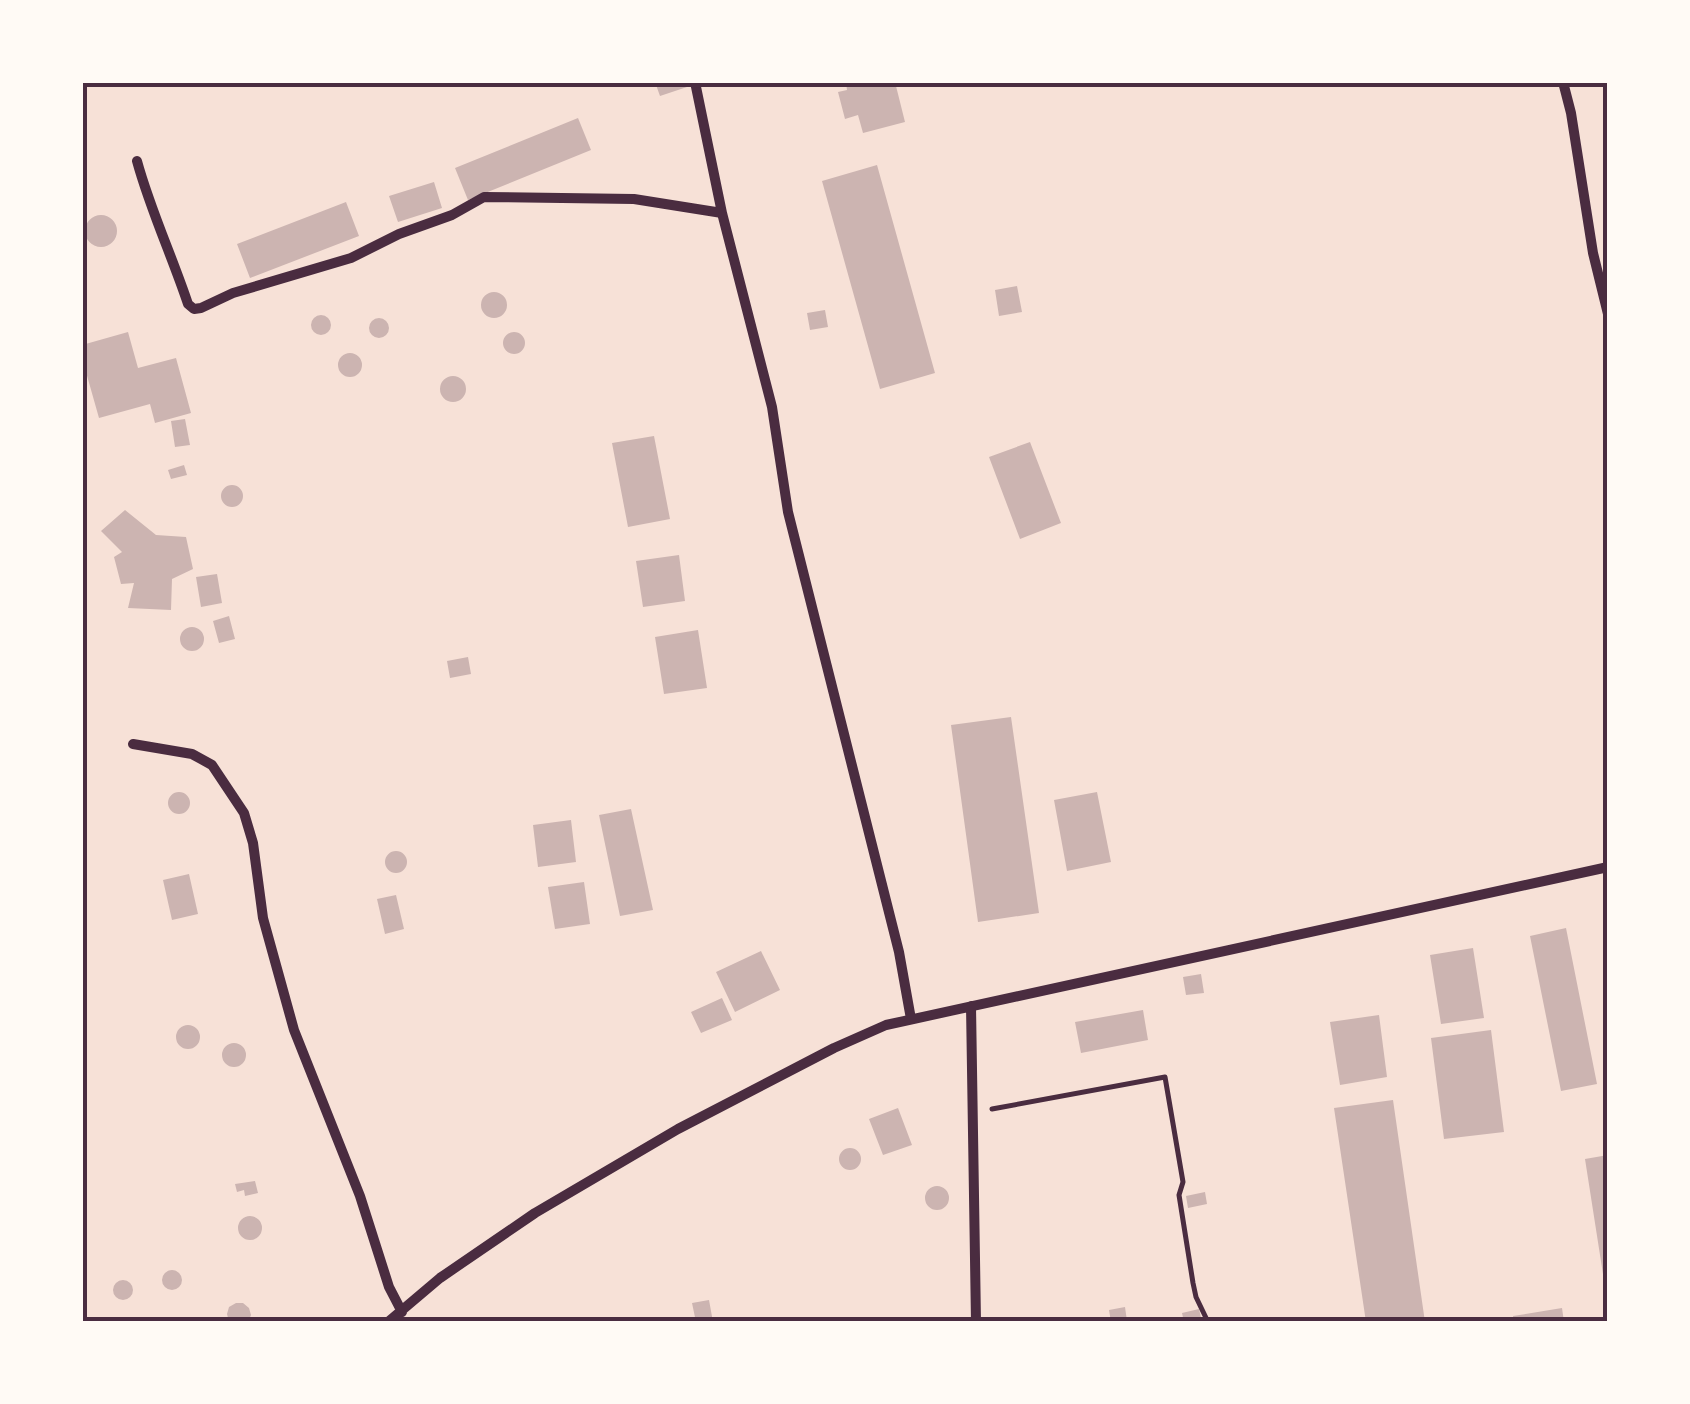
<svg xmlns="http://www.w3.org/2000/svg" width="1690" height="1404" viewBox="0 0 1690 1404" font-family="'PT Sans Narrow',sans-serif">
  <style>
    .building { fill: #ccb4b1 }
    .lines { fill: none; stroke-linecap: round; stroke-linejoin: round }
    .path { stroke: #4a2c40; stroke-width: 5 }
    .minor { stroke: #4a2c40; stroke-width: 10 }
    .neatline { fill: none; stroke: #4a2c40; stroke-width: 4 }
  </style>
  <rect width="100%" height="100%" fill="#f7e1d7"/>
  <!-- building -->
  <path class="building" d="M655,82H686L687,87L660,96Z
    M846,82H895L905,122L863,133L858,115L845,119L838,92L847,90Z
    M578,118L591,150L468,200L455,168Z
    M877,165L935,373L880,389L822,181Z
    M434,182L442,208L398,222L389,196Z
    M346,202L359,236L250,278L237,244Z
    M85 231a16 16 0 1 1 32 0a16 16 0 1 1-32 0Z
    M1017,286L1022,312L999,316L995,290Z
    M481 305a13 13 0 1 1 26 0a13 13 0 1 1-26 0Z
    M825,310L828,327L810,330L807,313Z
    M311 325a10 10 0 1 1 20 0a10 10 0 1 1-20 0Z
    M369 328a10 10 0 1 1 20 0a10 10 0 1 1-20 0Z
    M503 343a11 11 0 1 1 22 0a11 11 0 1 1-22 0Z
    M128,332L138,368L176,358L191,413L155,423L150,404L99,418L82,358V345Z
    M338 365a12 12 0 1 1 24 0a12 12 0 1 1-24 0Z
    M440 389a13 13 0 1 1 26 0a13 13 0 1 1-26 0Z
    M185,419L190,445L175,447L171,421Z
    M654,436L670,519L628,527L612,443Z
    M1030,442L1061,523L1020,539L989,457Z
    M184,465L187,475L171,479L168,470Z
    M221 496a11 11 0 1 1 22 0a11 11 0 1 1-22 0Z
    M125,510L156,535L186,537L193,569L172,579L171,610L128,608L134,583L121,584L114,557L122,552L101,531Z
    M679,555L685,601L643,607L636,561Z
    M217,574L222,603L201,607L196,577Z
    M229,616L235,639L219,643L213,621Z
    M180 639a12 12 0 1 1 24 0a12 12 0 1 1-24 0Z
    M698,630L707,688L664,694L655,637Z
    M468,657L471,674L450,678L447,661Z
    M1011,717L1039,913L978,922L951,725Z
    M168 803a11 11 0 1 1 22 0a11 11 0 1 1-22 0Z
    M1097,792L1111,862L1067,871L1054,800Z
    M631,809L653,910L620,916L599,815Z
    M571,820L576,862L538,867L533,825Z
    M385 862a11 11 0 1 1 22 0a11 11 0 1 1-22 0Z
    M189,874L198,914L172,920L163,880Z
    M584,882L590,924L555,929L548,887Z
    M396,895L404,929L385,934L377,899Z
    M1566,928L1597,1084L1561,1091L1530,936Z
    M1473,948L1484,1018L1441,1024L1430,955Z
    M761,951L780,990L735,1012L716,972Z
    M1201,974L1204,993L1186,995L1183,977Z
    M722,998L732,1020L701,1033L691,1012Z
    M1143,1010L1148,1040L1081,1053L1075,1022Z
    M1379,1015L1387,1077L1340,1085L1330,1022Z
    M176 1037a12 12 0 1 1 24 0a12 12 0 1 1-24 0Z
    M1491,1030L1504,1132L1444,1139L1431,1038Z
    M222 1055a12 12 0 1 1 24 0a12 12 0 1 1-24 0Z
    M1393,1100L1425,1322H1366L1334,1108Z
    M898,1108L912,1145L883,1155L869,1119Z
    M839 1159a11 11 0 1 1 22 0a11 11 0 1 1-22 0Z
    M1608,1155V1286L1605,1287L1585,1159Z
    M255,1181L258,1193L245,1196L244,1190L237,1192L235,1184Z
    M925 1198a12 12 0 1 1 24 0a12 12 0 1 1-24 0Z
    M1205,1192L1207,1204L1188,1208L1186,1196Z
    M238 1228a12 12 0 1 1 24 0a12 12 0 1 1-24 0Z
    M162 1280a10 10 0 1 1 20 0a10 10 0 1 1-20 0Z
    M113 1290a10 10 0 1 1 20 0a10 10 0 1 1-20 0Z
    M709,1300L713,1322H696L692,1303Z
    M236,1303H243L249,1308L251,1315L248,1322H229L227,1314L229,1307Z
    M1125,1307L1127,1321L1111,1322L1109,1310Z
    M1562,1308L1564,1322H1514L1513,1316Z
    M1199,1309L1202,1322H1184L1182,1313Z"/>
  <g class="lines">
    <!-- path -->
    <path class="path" d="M992,1109L1165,1077L1183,1182L1179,1195L1193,1283L1196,1297L1208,1322"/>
    <!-- minor -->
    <path class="minor" d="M695,82L722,213
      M1563,82L1571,113L1593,253L1608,314
      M137,161C150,209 172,256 188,304L194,309L201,308L233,293L351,258L399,234L452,215L484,197L634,199L722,213L772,407L788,512L899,952L911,1019
      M133,744L192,754L212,765L244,813L253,843L263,918L294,1030L360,1196L389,1287L402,1312
      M971,1006L976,1322
      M388,1322L440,1278L535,1213L678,1129L834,1048L886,1025L1608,867"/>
  </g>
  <!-- border -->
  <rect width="1690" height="1404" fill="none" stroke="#fffaf5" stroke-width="170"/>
  <rect x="85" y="85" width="1520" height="1234" class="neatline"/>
</svg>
